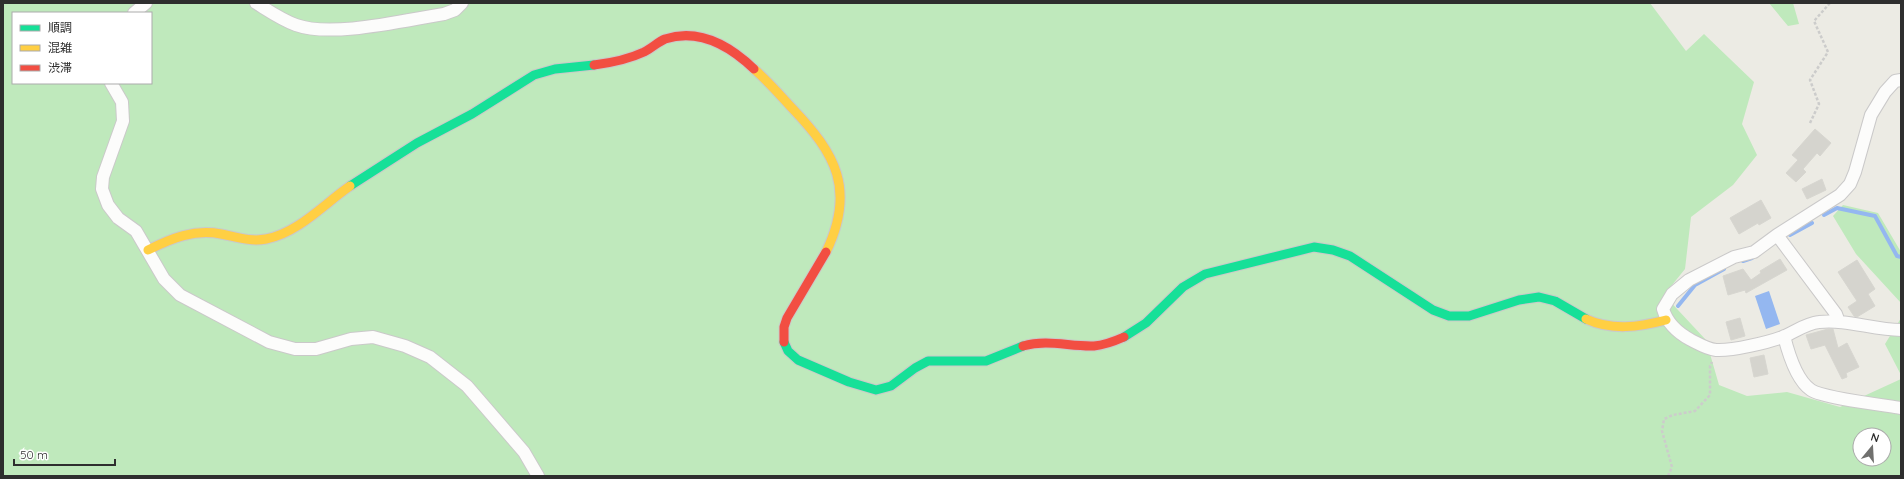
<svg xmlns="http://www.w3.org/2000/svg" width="1904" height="479" viewBox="0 0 1904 479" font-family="Quicksand,'Noto Sans JP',sans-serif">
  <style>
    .green { fill: #bfe9bc; fill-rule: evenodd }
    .water { fill: #94b7f0 }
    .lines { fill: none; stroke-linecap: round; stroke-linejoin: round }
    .stream { stroke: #94b7f0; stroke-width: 4 }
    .building { fill: #d5d4ce; stroke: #d7d6d0 }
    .street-casing { stroke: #cac9c9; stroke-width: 14 }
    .fast-casing { stroke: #cac9c9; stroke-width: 11 }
    .slow-casing { stroke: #cac9c9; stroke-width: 11 }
    .jam-casing { stroke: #cac9c9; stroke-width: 11 }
    .path { stroke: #cccccb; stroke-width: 2.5; stroke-dasharray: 3 2; stroke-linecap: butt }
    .street { stroke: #fcfcfb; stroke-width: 12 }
    .fast { stroke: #16e098; stroke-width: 9 }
    .slow { stroke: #ffcf43; stroke-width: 9 }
    .jam { stroke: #f24e42; stroke-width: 9 }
  </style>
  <rect width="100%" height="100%" fill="#ecebe4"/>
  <!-- green -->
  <path class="green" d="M3,3H1650L1686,51L1704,34L1754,82L1742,124L1757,155L1733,185L1691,217L1685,269L1664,295L1706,340L1719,385L1747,396L1787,392L1840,407L1901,379V476H3ZM13,13H151V83H13ZM1860,435H1884V459H1860Z
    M1769,3H1793L1799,24L1788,26Z
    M1843,205L1878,213L1901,252V303L1856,254L1833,216Z
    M1901,318V375L1885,344Z"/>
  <!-- water -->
  <path class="water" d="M1769,291L1780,324L1766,329L1755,296Z"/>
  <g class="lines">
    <!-- stream -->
    <path class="stream" d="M1824,215L1837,208L1875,216L1897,256L1901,257
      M1790,235L1812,223
      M1743,261L1752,258
      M1678,306L1695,285L1724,269"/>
  </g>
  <!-- building -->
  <path class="building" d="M1815,129L1831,143L1820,156L1817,153L1803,169L1806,172L1796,182L1786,173L1798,160L1792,155Z
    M1822,179L1826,190L1807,199L1802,189Z
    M1761,200L1771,218L1759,225L1758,223L1739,234L1730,218Z
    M1780,259L1787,270L1746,293L1745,290L1728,295L1723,276L1743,269L1751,280L1761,273L1760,271Z
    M1857,260L1875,289L1868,294L1875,306L1857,317L1854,316L1848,307L1857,301L1838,272Z
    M1740,318L1745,336L1731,340L1726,322Z
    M1828,329H1833L1838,348L1847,343L1859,367L1846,373L1847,377L1842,379L1825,345L1811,349L1806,335Z
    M1764,355L1768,374L1754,377L1750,358Z"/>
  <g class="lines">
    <defs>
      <path id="street" d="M256,3C269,11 282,20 296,25C332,38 405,20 444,14L455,10L462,3
        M134,13L146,3
        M1901,80L1895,81L1885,92L1871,115L1855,172L1850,184L1840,195L1777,235L1754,252L1734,257L1689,280L1672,294L1663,309C1667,323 1678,333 1691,340C1699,344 1707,349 1716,350C1732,351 1770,342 1785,336C1796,331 1807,323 1819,322C1847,319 1873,330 1901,330
        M111,83L122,102L123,121L103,177L102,189L108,205L118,218L136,231L164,279L180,295L269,342L295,349H316L351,339L373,337L405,346L430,357L467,386L524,452L538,476
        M1777,235L1836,314L1839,322
        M1784,336C1788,352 1796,380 1811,390C1823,398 1883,405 1901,408"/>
      <path id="fast" d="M350,186L417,143L472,114L534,75L555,69L594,65
        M1124,337L1146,323L1183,287L1205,274L1314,247L1333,250L1350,256L1433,310L1449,316H1469L1519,300L1539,297L1555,301L1586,319
        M784,342L788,351L798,360L849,382L876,390L891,386L915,368L928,361H986L1023,346"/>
      <path id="slow" d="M754,69C768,81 780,95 792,108C836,154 856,190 826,252
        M148,250C172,238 194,229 221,234C236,237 251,242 266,239C298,233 324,204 350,186
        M1586,319C1612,331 1639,327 1666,320"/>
      <path id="jam" d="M594,65C610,63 629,59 644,52C652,48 658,42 665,39C699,28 730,46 754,69
        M784,342V327L787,318L826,252
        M1023,346C1048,339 1070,347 1094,346C1105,345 1115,341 1124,337"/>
    </defs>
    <!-- street casing -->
    <use href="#street" class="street-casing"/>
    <!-- fast casing -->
    <use href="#fast" class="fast-casing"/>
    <!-- slow casing -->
    <use href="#slow" class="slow-casing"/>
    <!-- jam casing -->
    <use href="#jam" class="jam-casing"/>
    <!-- path -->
    <path class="path" d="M1810,123L1819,104L1810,80L1828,52L1814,21L1830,3
      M1668,476L1672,467L1662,431L1664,419L1673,415L1695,411L1710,395V366L1712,362"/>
    <!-- street -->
    <use href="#street" class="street"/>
    <!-- fast -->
    <use href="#fast" class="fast"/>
    <!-- slow -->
    <use href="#slow" class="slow"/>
    <!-- jam -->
    <use href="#jam" class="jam"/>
  </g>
  <!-- border -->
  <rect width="1904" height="479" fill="none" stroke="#2e2e2e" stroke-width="8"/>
  <!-- legend -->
  <rect x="12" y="12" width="140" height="72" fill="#ffffff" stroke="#ababab"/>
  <rect x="20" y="25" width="20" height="6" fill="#16e098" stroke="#ababab"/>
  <text x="48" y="32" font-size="12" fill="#2e2e2e">順調</text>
  <rect x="20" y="45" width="20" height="6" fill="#ffcf43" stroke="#ababab"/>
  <text x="48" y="52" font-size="12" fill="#2e2e2e">混雑</text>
  <rect x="20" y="65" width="20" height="6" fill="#f24e42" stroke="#ababab"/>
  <text x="48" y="72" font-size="12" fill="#2e2e2e">渋滞</text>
  <!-- north arrow -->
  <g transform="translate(1872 447) rotate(18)"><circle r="19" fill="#ffffff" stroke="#ababab"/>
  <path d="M0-3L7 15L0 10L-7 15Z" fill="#70706e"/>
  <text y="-6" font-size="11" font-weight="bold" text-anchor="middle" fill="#2e2e2e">N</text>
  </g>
  <!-- scale -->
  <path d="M14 459v6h101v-6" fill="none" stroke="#2e2e2e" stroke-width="2"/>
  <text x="20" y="459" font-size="12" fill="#2e2e2e" stroke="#ffffff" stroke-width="3" paint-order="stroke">50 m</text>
</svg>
